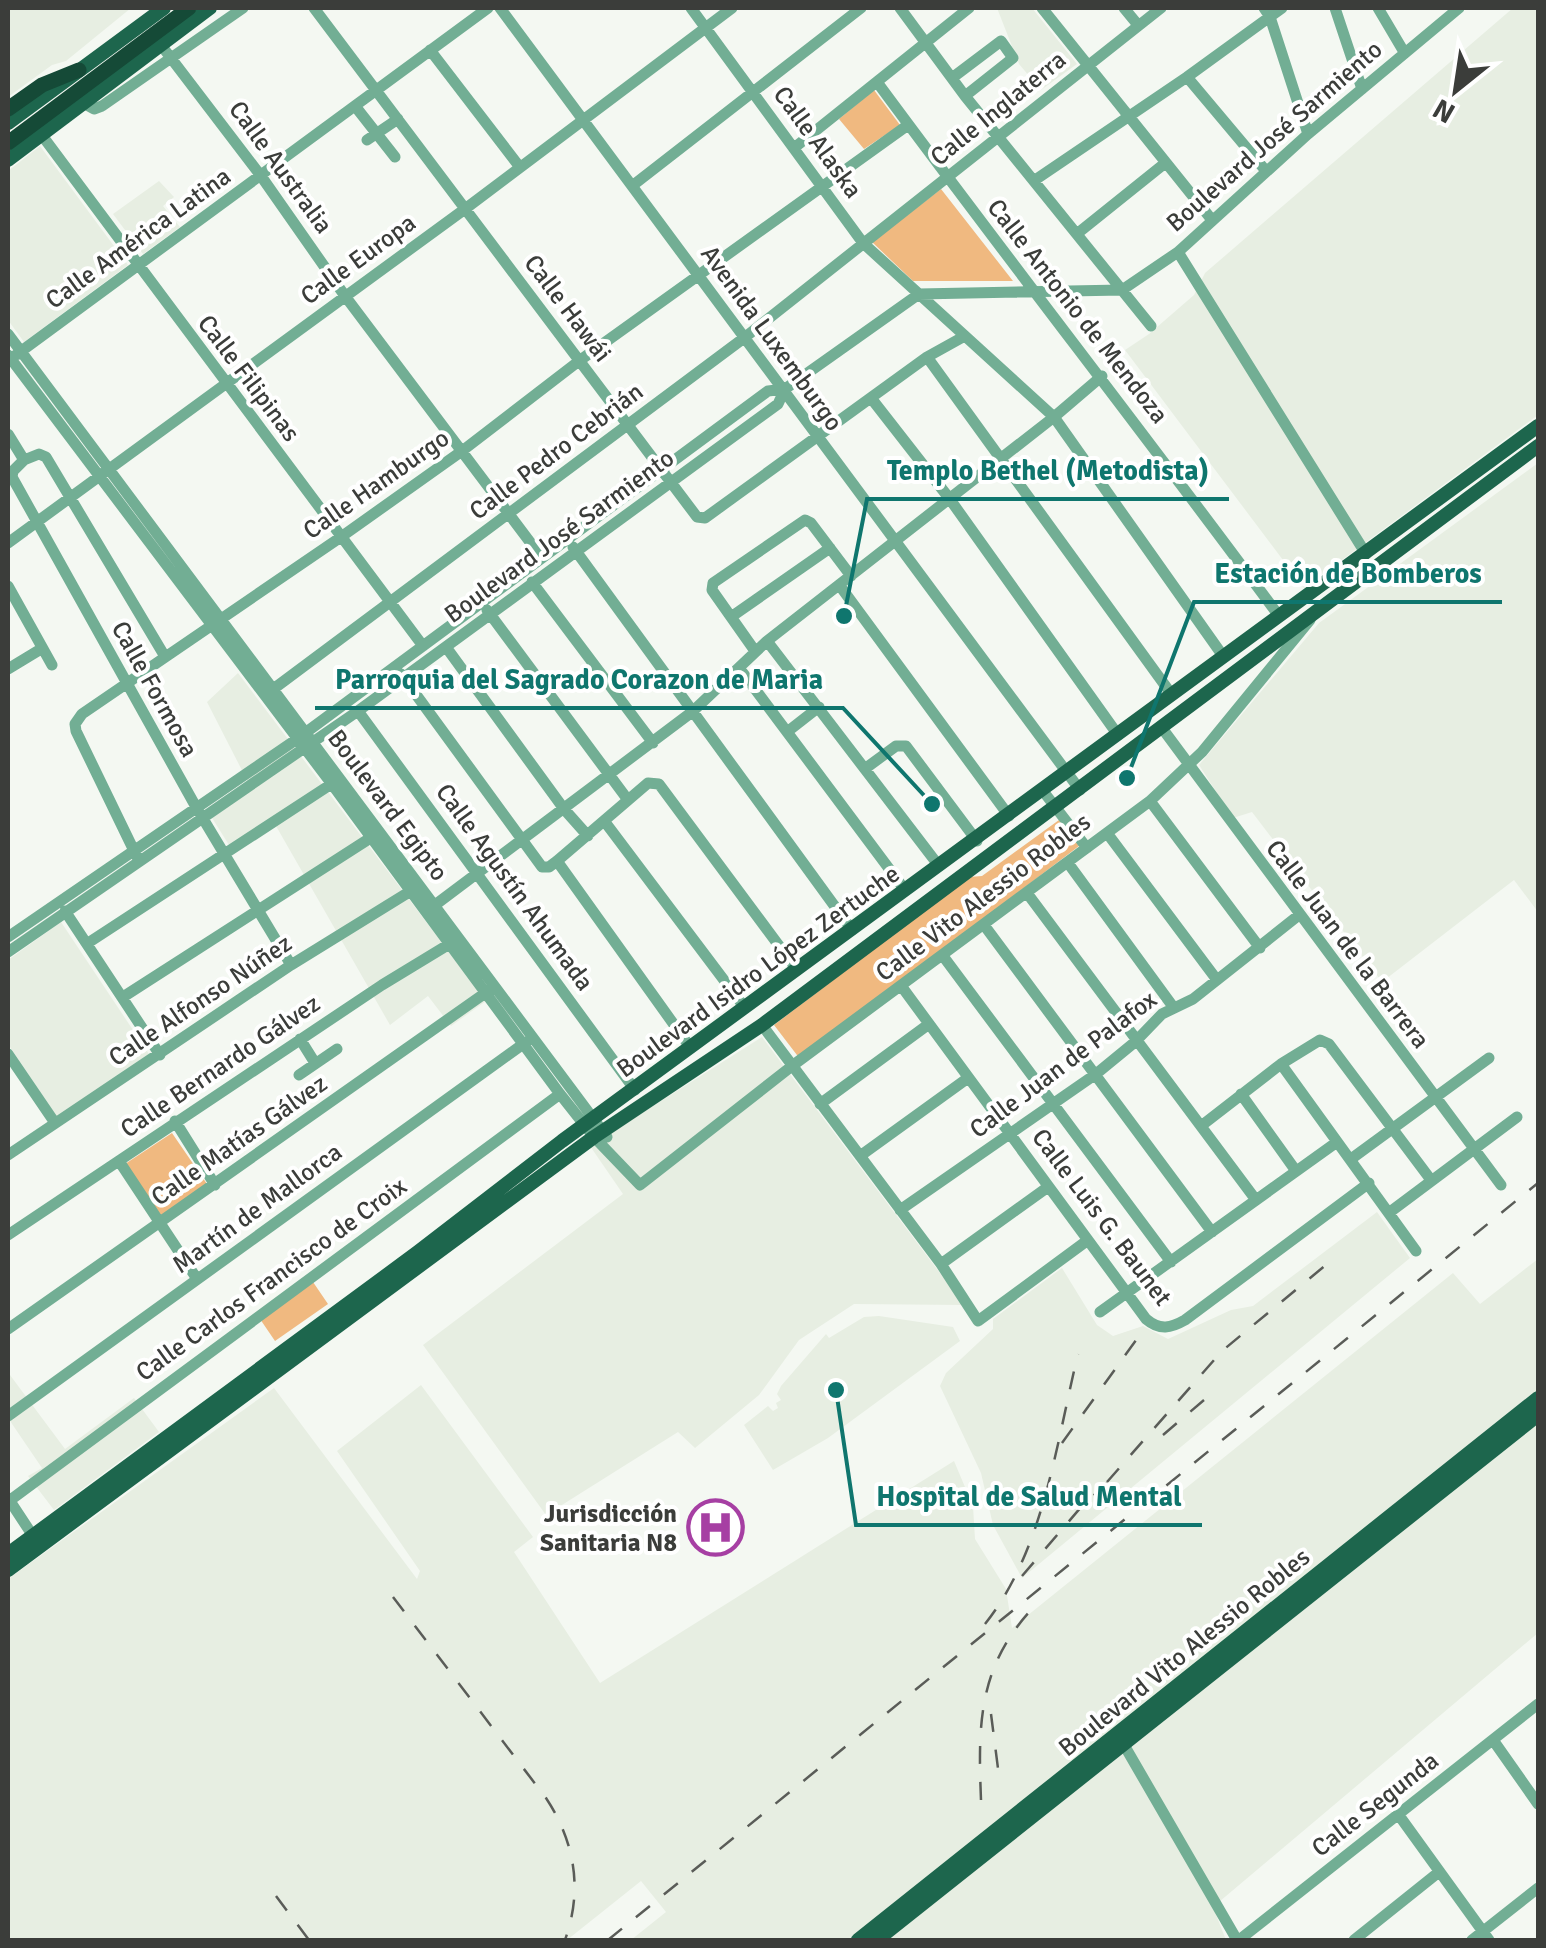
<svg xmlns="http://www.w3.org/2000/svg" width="1546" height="1948" viewBox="0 0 1546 1948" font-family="Signika,sans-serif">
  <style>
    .built { fill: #e7eee2 }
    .green { fill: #f0b980 }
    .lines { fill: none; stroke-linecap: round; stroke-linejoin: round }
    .minor { stroke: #72ae94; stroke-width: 11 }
    .major { stroke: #1d664d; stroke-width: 14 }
    .highway { stroke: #154a37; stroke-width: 15 }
    .rail { stroke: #5a5c58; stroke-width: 2.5; stroke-dasharray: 18 18; stroke-linecap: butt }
    .labels { text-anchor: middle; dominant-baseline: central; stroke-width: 8; stroke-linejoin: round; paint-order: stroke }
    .street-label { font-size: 25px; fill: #3b3d3a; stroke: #fff }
    .poi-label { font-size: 25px; font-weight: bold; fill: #3b3d3a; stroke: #fff; text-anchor: end }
    .leader { fill: none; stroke: #0f766e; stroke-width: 4 }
    .callout-dot { fill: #0f766e; stroke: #fff; stroke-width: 4 }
    .callout-label { font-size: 28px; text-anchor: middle; font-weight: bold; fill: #0f766e; stroke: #fff; stroke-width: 8; stroke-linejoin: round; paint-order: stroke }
  </style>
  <rect width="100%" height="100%" fill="#f4f8f2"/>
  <!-- built -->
  <path class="built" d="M8,8H131L66,61L52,65L8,97Z
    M997,8H1032L1077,64L1041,90L1019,64Z
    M1513,8H1538V415L1304,588L1125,350L1149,334L1194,295L1205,273Z
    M40,146L128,265L24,342L8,320V171Z
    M159,181L174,197L163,206L180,227L143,254L113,214Z
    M1538,463V912L1514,880L1382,982L1252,812L1233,818L1199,765L1319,623Z
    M238,673L486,1001L451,1026L428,996L390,1025L276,826L229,845L209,813L250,786L207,702Z
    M61,922L149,1054L57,1117L8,1044V960Z
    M762,1037L964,1305L854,1304L799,1340L759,1395L695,1448L678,1432L546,1515L423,1345L623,1194L590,1146Z
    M1377,1212L1410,1258L1022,1578L993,1525L981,1473L940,1386L946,1373L993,1329V1319L1062,1268L1097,1325L1113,1336L1143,1326L1168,1339L1231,1310L1253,1306Z
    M1538,1259V1633L1213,1907L1226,1940H631L666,1912L641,1881L567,1940H8V1579L274,1388L417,1579L420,1571L337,1451L421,1385L533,1537L514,1552L600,1683L954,1461L973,1506L975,1539L1006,1589L1012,1628L1453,1273L1480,1304Z
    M879,1316L953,1327L960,1341L828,1438L773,1470L744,1425L768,1406L773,1411L778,1408L776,1403L781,1400L777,1394L781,1386L826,1334L829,1338L864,1317Z
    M10,1375L65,1449L134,1398L159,1432L54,1510L28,1476L42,1468L8,1418V1377Z"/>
  <!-- green -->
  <path class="green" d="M874,90L900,125L864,149L839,119Z
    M941,189L1013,281H913L872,242Z
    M1059,820L1079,846L800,1059L774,1025L969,877L982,876Z
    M172,1133L207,1184L158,1219L122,1166Z
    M313,1282L328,1304L275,1341L260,1319Z"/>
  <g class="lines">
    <!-- minor -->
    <path class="minor" d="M314,8L697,517L705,518L927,357L963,337
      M500,8L1080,790
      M691,8L863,243L1054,417L1223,656
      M900,8L965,96L1151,326
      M1042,8L1212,220
      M1124,8L1138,25
      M1264,8L1270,17L1308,134
      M1335,8L1362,89
      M1378,8L1404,52
      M161,45L261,176L345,296L542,558
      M430,50L519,166
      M1187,77L1266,171
      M952,78L1001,41L1013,58L965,96
      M877,82C1009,261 1147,437 1279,616
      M83,103L94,109L102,106L243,8
      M355,106L395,157
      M41,134L423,646
      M367,140L398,119
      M794,148L969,8
      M1035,180L1187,77L1282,8
      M632,186L861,8
      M1078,233L1164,164
      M1178,252L1366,554
      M8,334L607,1137
      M8,355L331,783L560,1094L594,1137L640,1185L792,1066L1150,801L1202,752L1310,620
      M16,355L488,8
      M927,357L1172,695
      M871,398L949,498L1118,735
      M8,434L24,460
      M8,543L465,209L732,8
      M573,547L852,930
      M532,582L653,743
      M8,586L52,665
      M840,586L1009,816
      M487,610L628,800
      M731,617L830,548
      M767,641L939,866
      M446,647L564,809L588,836
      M755,651L712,590L713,583L805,520L811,523L851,576
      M164,655L46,457L39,454L24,460L13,471L12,477L196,807L291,965
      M8,669L41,649
      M740,669L905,890
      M401,674L542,867H549L557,861L648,783L659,784L797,970
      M272,690L744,338L1161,8
      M358,711L635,1090
      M1162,728L1501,1185
      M787,732L819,707
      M866,768L896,746H906L977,841
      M1043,791L1087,848
      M1150,801L1260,948
      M605,822L745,1008
      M1107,833L1217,980
      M139,861L76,731L75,724L82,714L341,537L462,451L579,361L908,125
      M557,861L690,1047
      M1068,863L1174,1008
      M1027,893L1256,1200
      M435,905L692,712L767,641L1054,417L1102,376
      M65,911L160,1055
      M984,925L1212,1232
      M8,937L297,739L768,391L785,389
      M88,943L336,781
      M8,952L358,711L778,404L785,389L919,294L1122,290L1178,252L1308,134L1459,8
      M943,956L1171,1262
      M902,987L1146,1319C1160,1331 1171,1328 1185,1320L1369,1183
      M123,997L375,835
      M762,1025L941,1264L978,1321L1088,1240
      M300,1039L315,1063
      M8,1054L55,1123
      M1281,1064L1416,1251
      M299,1075L337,1049
      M1241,1094L1296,1171
      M820,1104L929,1024
      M175,1121L215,1185
      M1201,1126L1281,1064L1320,1040L1329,1044L1431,1180
      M8,1155L291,965L414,889
      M860,1156L968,1078
      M1351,1159L1489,1058
      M119,1161L197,1279
      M900,1210L1096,1074L1135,1042L1162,1014L1193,999L1299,915
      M1390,1212L1517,1117
      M8,1235L382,985L456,940
      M941,1264L1048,1187
      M1100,1312L1337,1142
      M8,1329L491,989
      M8,1416L526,1042
      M8,1498L33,1536
      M9,1501L560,1094
      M1120,1738L1237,1940
      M1493,1740L1538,1804
      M1398,1814L1489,1940
      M1239,1940L1538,1704
      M1354,1940L1439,1872
      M1472,1940L1538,1888"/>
    <!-- major -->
    <path class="major" d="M8,123L164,8
      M8,160L210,8
      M8,1554L418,1252L562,1141L1538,426
      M8,1570L594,1137L762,1025L1538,446
      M858,1940L1538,1398
      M877,1940L1538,1415"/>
    <!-- highway -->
    <path class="highway" d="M8,109L42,85L79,70
      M8,143L189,8"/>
    <!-- rail -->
    <path class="rail" d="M1163,1435L1204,1400
      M1062,1443L1139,1336
      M1107,1482L1222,1351L1327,1264
      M1022,1576L1082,1506L1117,1474
      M393,1597L546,1798C575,1842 583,1890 565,1940
      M985,1624C1044,1550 1056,1444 1078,1354
      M991,1714L1000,1784
      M981,1800C978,1725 978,1667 1032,1609
      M276,1896L309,1940
      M608,1940L1538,1183"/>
  </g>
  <!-- icons -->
  <defs>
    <symbol id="hospital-ring" viewBox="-11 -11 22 22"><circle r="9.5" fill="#fff" stroke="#a63fa3" stroke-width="1.5"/><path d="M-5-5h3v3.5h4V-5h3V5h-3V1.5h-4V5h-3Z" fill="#a63fa3"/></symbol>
  </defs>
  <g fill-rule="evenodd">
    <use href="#hospital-ring" x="684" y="1496" width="63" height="63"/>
  </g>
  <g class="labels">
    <!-- street labels -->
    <g class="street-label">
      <text transform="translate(998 108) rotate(-39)">Calle Inglaterra</text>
      <text transform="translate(1274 136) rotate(-41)">Boulevard José Sarmiento</text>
      <text transform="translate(818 142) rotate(54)">Calle Alaska</text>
      <text transform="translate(281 167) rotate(54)">Calle Australia</text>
      <text transform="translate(138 238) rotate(-36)">Calle América Latina</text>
      <text transform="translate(358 259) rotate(-36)">Calle Europa</text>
      <text transform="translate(568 308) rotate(53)">Calle Hawái</text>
      <text transform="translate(1078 311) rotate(52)">Calle Antonio de Mendoza</text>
      <text transform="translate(772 338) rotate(54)">Avenida Luxemburgo</text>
      <text transform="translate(249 378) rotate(53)">Calle Filipinas</text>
      <text transform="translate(556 451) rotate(-37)">Calle Pedro Cebrián</text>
      <text transform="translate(376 484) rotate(-35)">Calle Hamburgo</text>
      <text transform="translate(559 536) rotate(-36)">Boulevard José Sarmiento</text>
      <text transform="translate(155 689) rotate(61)">Calle Formosa</text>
      <text transform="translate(388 805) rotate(53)">Boulevard Egipto</text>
      <text transform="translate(515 887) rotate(54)">Calle Agustín Ahumada</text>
      <text transform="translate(983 897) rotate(-37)">Calle Vito Alessio Robles</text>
      <text transform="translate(1348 944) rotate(53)">Calle Juan de la Barrera</text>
      <text transform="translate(758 971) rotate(-36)">Boulevard Isidro López Zertuche</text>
      <text transform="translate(200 1000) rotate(-34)">Calle Alfonso Núñez</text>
      <text transform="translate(1063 1064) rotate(-37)">Calle Juan de Palafox</text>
      <text transform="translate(220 1066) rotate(-34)">Calle Bernardo Gálvez</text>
      <text transform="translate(239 1140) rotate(-35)">Calle Matías Gálvez</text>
      <text transform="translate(257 1208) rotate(-36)">Martín de Mallorca</text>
      <text transform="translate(1102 1217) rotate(53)">Calle Luis G. Baunet</text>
      <text transform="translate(271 1279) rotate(-36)">Calle Carlos Francisco de Croix</text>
      <text transform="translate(1184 1652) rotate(-39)">Boulevard Vito Alessio Robles</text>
      <text transform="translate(1375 1804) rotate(-38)">Calle Segunda</text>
    </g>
    <!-- poi labels -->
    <g class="poi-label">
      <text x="677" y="1513">Jurisdicción<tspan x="677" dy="29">Sanitaria N8</tspan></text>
    </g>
  </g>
  <!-- callouts -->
  <path class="leader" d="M844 616L867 499H1229M1127 778L1194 602H1502M932 804L843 708H315M836 1390L856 1525H1202"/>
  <g class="callout-dot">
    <circle cx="844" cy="616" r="10"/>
    <circle cx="1127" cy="778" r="10"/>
    <circle cx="932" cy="804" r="10"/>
    <circle cx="836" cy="1390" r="10"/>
  </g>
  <g class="callout-label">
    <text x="1048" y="480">Templo Bethel (Metodista)</text>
    <text x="1348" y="583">Estación de Bomberos</text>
    <text x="579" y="689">Parroquia del Sagrado Corazon de Maria</text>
    <text x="1029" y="1506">Hospital de Salud Mental</text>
  </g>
  <!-- border -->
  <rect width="1546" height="1948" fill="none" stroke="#3b3d3a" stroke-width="20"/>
  <!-- north arrow -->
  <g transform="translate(1456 90) rotate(210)" stroke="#ffffff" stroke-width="8" paint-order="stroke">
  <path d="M0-8L18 38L0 25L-18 38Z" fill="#3b3d3a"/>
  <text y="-15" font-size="28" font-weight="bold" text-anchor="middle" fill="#3b3d3a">N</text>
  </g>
</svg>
